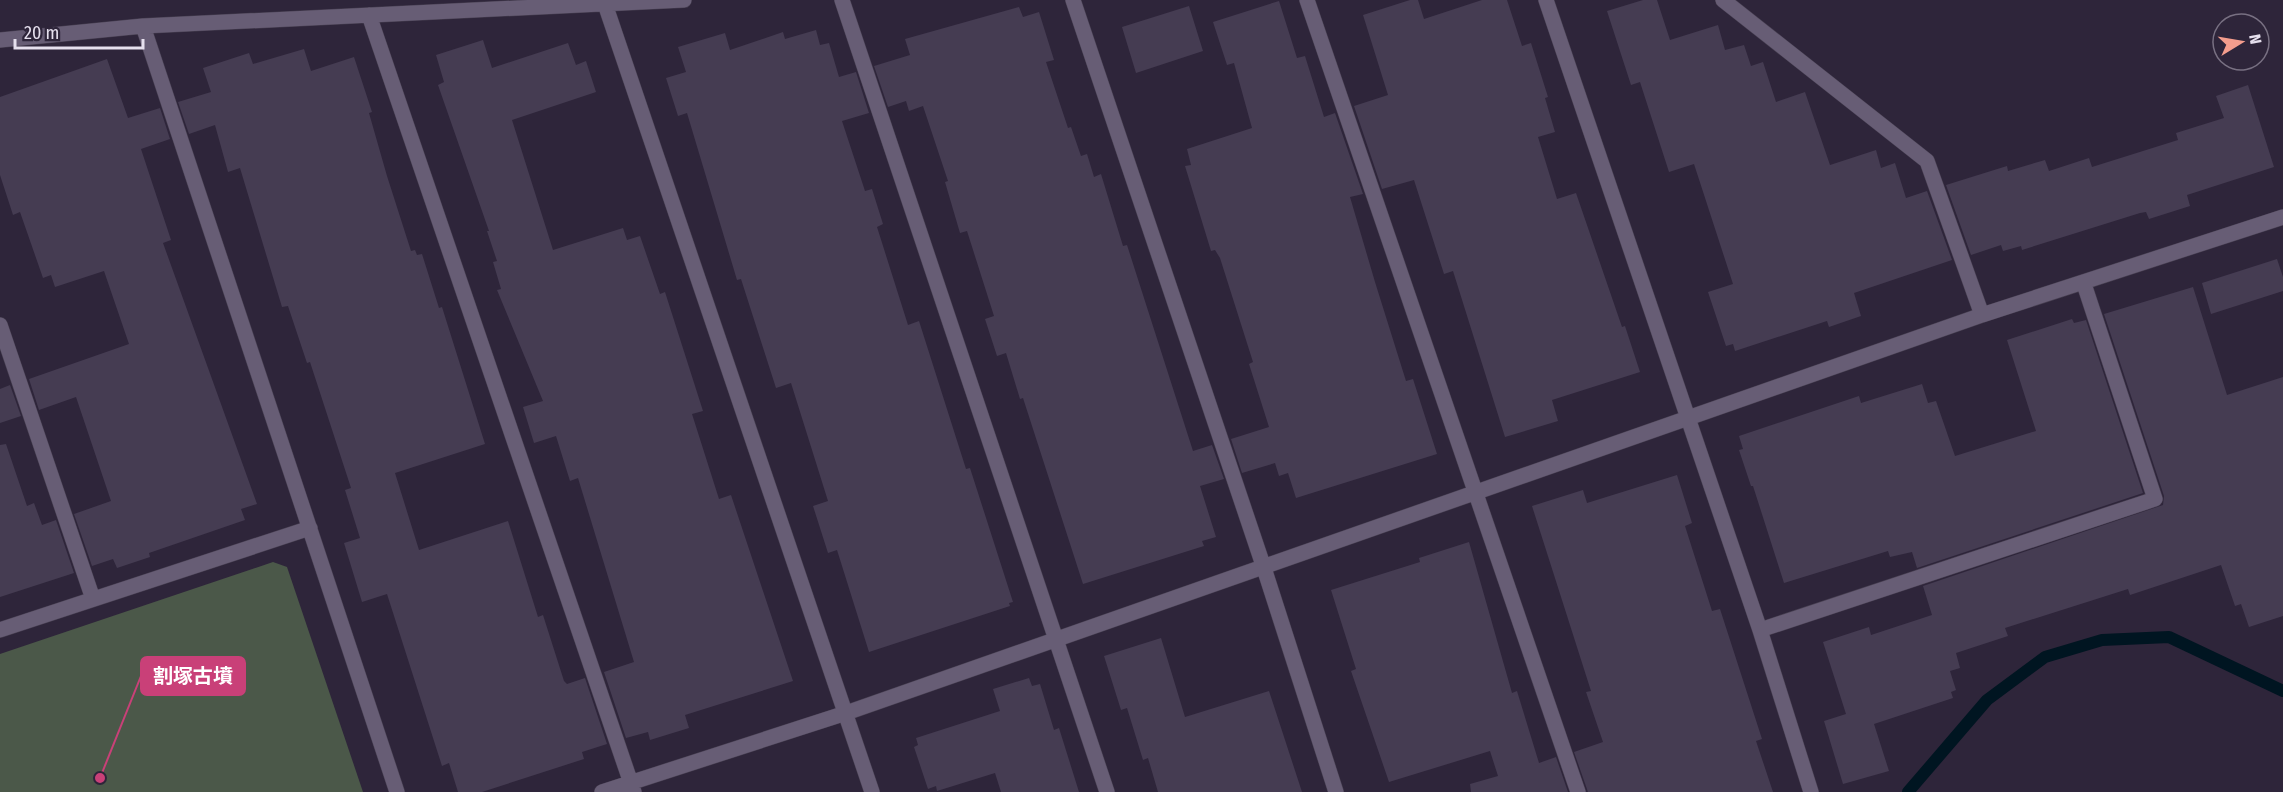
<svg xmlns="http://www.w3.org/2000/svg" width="2283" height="792" viewBox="0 0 2283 792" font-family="'Fira Sans Condensed','Noto Sans JP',sans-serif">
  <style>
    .green { fill: #4b5849 }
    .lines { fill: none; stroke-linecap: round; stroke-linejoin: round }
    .stream { stroke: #001521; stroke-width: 12 }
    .building { fill: #453c52 }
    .street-casing { stroke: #484052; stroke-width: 16 }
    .street { stroke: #675d75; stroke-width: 15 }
    .leader { fill: none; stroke: #c94078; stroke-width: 2 }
    .callout-dot { fill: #c94078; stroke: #2e253a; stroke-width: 2 }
    .callout { fill: #c94078; stroke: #c94078; stroke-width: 2 }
    .callout-label { font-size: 20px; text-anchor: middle; font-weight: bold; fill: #fff }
  </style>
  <rect width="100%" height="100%" fill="#2e253a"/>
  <!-- green -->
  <path class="green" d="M273,562L287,567L363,792H0V654Z"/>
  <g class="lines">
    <!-- stream -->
    <path class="stream" d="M1908,792L1987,700L2045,657L2102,640L2169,637L2283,691"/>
  </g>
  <!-- building -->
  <path class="building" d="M1410,0H1418L1424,19L1482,0H1507L1522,46L1531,43L1548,97L1545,98L1555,132L1538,137L1557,199L1576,193L1622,327L1625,326L1640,372L1552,400L1558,421L1505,437L1453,271L1444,274L1414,180L1382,189L1354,106L1388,95L1363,15Z
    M1643,0H1657L1670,40L1718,25L1725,50L1744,45L1751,66L1763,62L1776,102L1805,92L1830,165L1876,150L1881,168L1895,163L1906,198L1927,191L1952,260L1854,293L1861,316L1829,327L1827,321L1735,351L1733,344L1726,346L1708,292L1733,284L1694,164L1669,172L1640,82L1631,85L1607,11Z
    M1279,1L1297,58L1305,56L1324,117L1335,113L1363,194L1350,197L1375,282L1406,381L1413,379L1437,454L1296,498L1288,473L1279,476L1275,463L1242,473L1231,439L1269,427L1249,364L1253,362L1220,258L1215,250L1211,251L1185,166L1191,165L1187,149L1252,128L1234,63L1227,65L1213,22Z
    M1189,6L1203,51L1136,73L1122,27Z
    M1019,7L1023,17L1039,12L1054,60L1046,62L1068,128L1071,127L1081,156L1087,154L1094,177L1101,174L1123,246L1127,245L1193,451L1212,445L1224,479L1200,486L1216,537L1202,541L1204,546L1083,584L1023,398L1020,399L1006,353L997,356L985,319L994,316L967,231L960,233L945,182L948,181L923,106L909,111L906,101L888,107L874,66L910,55L905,39Z
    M816,30L820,45L829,43L839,77L856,72L869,113L842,121L865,191L872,189L883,224L877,227L908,325L919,321L966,469L970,468L1013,602L1009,603L1010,606L869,652L837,550L828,553L813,506L828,501L791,383L776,388L741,279L737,280L687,113L678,116L666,78L686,72L678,47L725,33L730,50L783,32L785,39Z
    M483,40L492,68L568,43L576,65L586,61L596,92L512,120L553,250L623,228L627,240L640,236L660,294L665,292L703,411L692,414L719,499L731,495L793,681L685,715L689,728L650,740L648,732L626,738L604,672L634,662L578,478L570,481L556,436L534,443L523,407L543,401L497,290L501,289L493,262L497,261L487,231H489L438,85L444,82L436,55Z
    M304,49L311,71L354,57L372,112L369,113L387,176L411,251L415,250L417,255L422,254L439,308L442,307L485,444L395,473L419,550L508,521L538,617L543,615L564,681L567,684L585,678L607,744L582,752L584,759L482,792H458L449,763L442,766L387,594L362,602L344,543L360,538L345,490L351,488L310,362L307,363L288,306L282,307L240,168L228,172L215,125L189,134L178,102L211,92L203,68L249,53L253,64Z
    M107,59L128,118L160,108L170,139L141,149L171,240L163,243L257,504L241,509L245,520L149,553L150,557L117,568L113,559L92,566L74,514L111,501L76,397L39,410L29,379L129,344L104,271L55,287L51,275L43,278L20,212L13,215L0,175V97Z
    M2248,85L2274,167L2187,195L2190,206L2149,219L2146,212L2140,213L2022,250L2021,246L2003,251L2001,245L1971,255L1946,185L2007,166L2008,171L2045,160L2049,171L2089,158L2092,167L2178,140L2176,133L2224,118L2216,96Z
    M2277,259L2283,277V291L2211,314L2202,283Z
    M2193,287L2227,395L2283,377V616L2249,627L2241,604L2235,606L2221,565L2130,595L2128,589L2005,628L2008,636L1956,653L1960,668L1950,671L1956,690L1951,692L1953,698L1874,724L1889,771L1843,784L1824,721L1846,714L1823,642L1869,627L1871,635L1932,615L1923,586L2163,505L2164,496L2104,314Z
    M2072,319L2074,323L2086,320L2143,493L1917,568L1912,552L1890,557L1888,551L1784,583L1753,486H1751L1739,450L1743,449L1739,436L1859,396L1861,403L1922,384L1928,403L1936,401L1955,456L2036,431L2007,340Z
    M10,385L21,416L0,423V389Z
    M6,444L27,506L34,503L42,525L56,520L74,573L0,597V445Z
    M1677,475L1692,523L1685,526L1712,611L1720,609L1762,739L1756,741L1773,792H1588L1574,752L1603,742L1586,692L1591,691L1532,506L1583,490L1587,503Z
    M1469,542L1512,693L1517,691L1539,763L1556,757L1568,792H1471L1470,784L1498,776L1490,751L1389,782L1351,671L1356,669L1331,590L1420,562L1419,558Z
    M1161,638L1185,717L1269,691L1302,792H1158L1148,758L1143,760L1127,708L1121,710L1104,656Z
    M1029,678L1032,686L1040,684L1054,730L1059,728L1079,792H1001L995,773L937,791L936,786L928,789L914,747L918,745L916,738L1000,711L993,689Z"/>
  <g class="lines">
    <defs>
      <path id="street" d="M842,0L1107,792
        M1073,0L1263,565L1336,792
        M1307,0L1578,792
        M1546,0L1760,630L1811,792
        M1723,0L1927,161L1982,315
        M605,4L872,792
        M369,15L634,792
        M143,26L397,792
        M0,40L143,26L684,0
        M0,325L93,599
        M0,630L310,528
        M1760,630L2155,499L2084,284
        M602,792L846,713L1982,315L2283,217"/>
    </defs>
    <!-- street casing -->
    <use href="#street" class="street-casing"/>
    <!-- street -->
    <use href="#street" class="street"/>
  </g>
  <!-- callouts -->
  <path class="leader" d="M100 778L141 676"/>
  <circle class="callout-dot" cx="100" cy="778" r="6"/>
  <rect class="callout" x="141" y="657" width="104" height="38" rx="6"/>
  <g class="callout-label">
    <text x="193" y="683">割塚古墳</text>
  </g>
  <!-- north arrow -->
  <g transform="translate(2241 42) rotate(79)"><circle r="28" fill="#2e253a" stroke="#787082" stroke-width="1.5"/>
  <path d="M0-4.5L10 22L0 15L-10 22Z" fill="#f49d8d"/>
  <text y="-9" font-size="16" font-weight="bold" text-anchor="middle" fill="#e6e0ee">N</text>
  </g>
  <!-- scale -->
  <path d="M15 39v9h128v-9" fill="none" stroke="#e6e0ee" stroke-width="3"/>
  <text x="24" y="39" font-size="18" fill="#e6e0ee" stroke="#2e253a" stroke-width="4.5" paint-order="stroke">20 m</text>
</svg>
